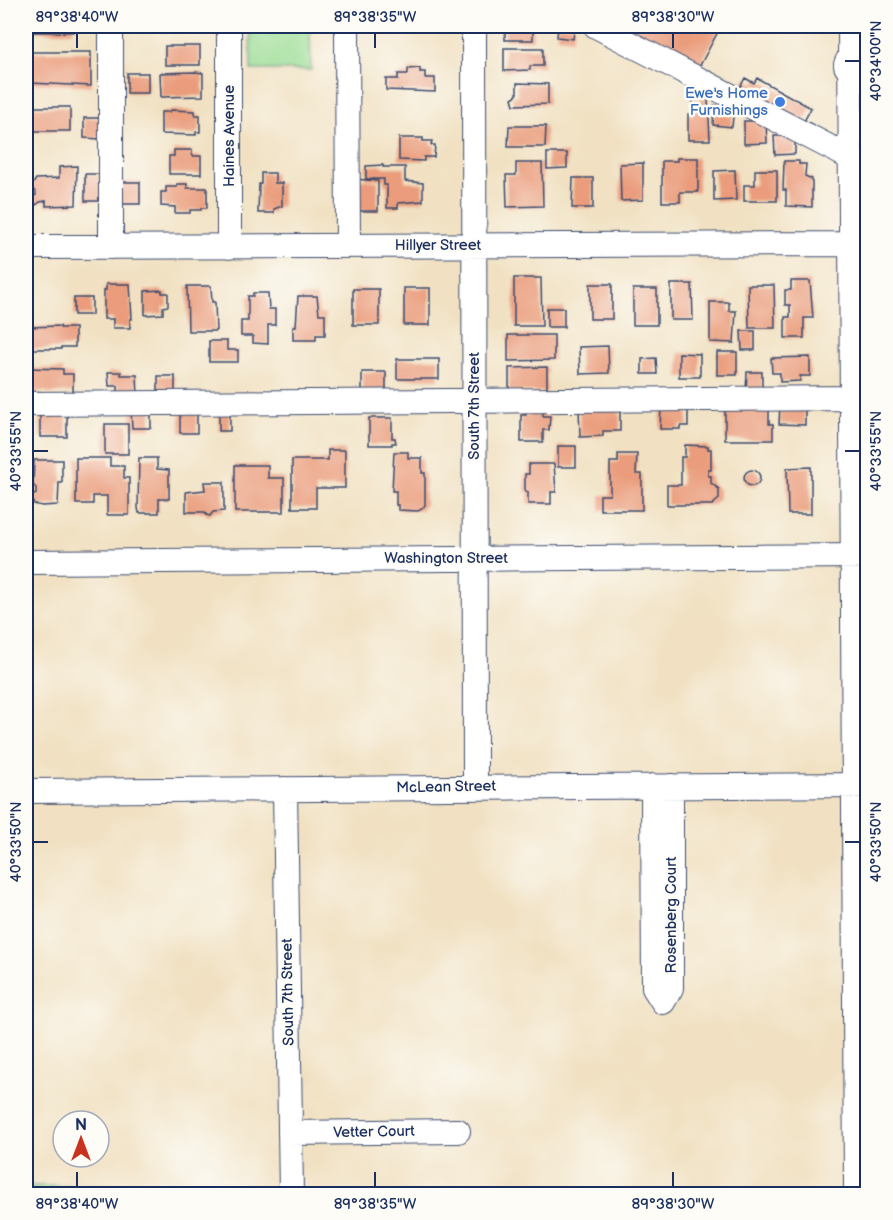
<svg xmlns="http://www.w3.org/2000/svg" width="893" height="1220" viewBox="0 0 893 1220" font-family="'Balsamiq Sans',sans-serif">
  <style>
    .green { fill: #9adc93; stroke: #5a8678; stroke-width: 1.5 }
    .building { fill: #ea9c7b }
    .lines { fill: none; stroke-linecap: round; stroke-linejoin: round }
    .minor-casing { stroke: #3b4a6d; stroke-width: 26 }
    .major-casing { stroke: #3b4a6d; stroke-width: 34 }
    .minor { stroke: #fff; stroke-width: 24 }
    .major { stroke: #fff; stroke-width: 32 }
    .ticks { fill: none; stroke: #1b2f5e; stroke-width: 2 }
    .shop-dot { fill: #3f7fe0; stroke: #fdfcf7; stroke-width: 2 }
    .labels { text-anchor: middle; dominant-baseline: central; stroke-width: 5; stroke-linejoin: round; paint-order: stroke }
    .shop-label { font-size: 15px; fill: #366cbe; stroke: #fdfcf7; text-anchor: end }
    .street-label { font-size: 15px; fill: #1b2f5e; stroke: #fdfcf7 }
    .neatline { fill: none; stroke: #1b2f5e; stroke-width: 2 }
    .ticks-label { font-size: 15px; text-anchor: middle; fill: #1b2f5e }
  </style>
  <rect width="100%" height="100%" fill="#fdfcf7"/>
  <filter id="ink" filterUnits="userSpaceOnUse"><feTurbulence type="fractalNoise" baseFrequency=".0167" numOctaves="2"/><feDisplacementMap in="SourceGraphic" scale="12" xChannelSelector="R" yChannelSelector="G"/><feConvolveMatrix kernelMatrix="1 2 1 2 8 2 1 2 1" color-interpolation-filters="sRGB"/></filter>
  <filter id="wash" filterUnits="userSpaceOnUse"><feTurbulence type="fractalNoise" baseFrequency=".008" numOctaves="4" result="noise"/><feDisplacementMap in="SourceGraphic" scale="24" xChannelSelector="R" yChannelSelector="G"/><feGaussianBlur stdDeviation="1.35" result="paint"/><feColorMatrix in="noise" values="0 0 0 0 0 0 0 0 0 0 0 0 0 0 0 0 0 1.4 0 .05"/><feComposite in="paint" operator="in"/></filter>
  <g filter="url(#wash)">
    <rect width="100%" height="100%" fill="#f1e1c2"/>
    <!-- green -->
    <path class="green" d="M250,26H310L311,70H251Z
      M26,1186H123V1194H26Z"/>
    <g id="blocks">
      <!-- building -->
      <path class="building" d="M27,26H73V32H27Z
        M159,26H199V32H159Z
        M505,26H533V40H505Z
        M558,26H575L573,39L557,37Z
        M609,26H721L697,71Z
        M165,46H200V65H165Z
        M504,48H543V66H530V70L504,71Z
        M31,52H91V86L31,83Z
        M420,68V72H425V78H435V92L386,90V79H398V74H408V69Z
        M195,72L203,73V96L161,97L160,73Z
        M127,73H148V93H127Z
        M745,78L754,83L757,78L811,108L802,125L738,91Z
        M517,83L548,84V104L514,105L512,98L517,95Z
        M693,98H708L710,140H688V114H693Z
        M714,105L734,107L732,127L713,125Z
        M26,107H70V131H27Z
        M170,110L195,111V115H200V132H196V135L161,134V112H170Z
        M84,118H102L101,139L84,138Z
        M744,121H766L767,143L744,144Z
        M509,126H546L545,147H508Z
        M774,136H795V154L775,155Z
        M399,138H423V141H432L431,145H435L434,157H424V161L399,160Z
        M174,150H192V156H201V174H169V156H174Z
        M547,153H567V168L547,169Z
        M677,158H698V192H680V202H662V161H677Z
        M784,161H799V164H806L805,176L812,179V207L786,206V190H783Z
        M516,163H542L543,206L507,207L506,175H516Z
        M643,163V200L621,201L620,164Z
        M383,165V167H405V181L423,183V201L398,203V208H387V185H384V179H366V166Z
        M77,166L76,205L46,206V201L40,202L36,205L31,198L36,195V192L31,187L36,179L59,178V167Z
        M735,170L736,200L714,201V171Z
        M755,170H777V201H744V185H755Z
        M261,173H275V183H282V206L274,209V213H258L259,184H261Z
        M85,174H107V201H85Z
        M573,178H593V208H572Z
        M355,179L378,181V211H355Z
        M120,182H140V204H120Z
        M177,184H187V188H207V208H201V210H190V213H175V207L161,206V192H166V187H177Z
        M514,278H541L542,326H514Z
        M791,281H810L813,318H804V338H785V317H790V305H785V290H791Z
        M106,284H130L132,319H130V328H113V319H104V290H106Z
        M590,284H612V319H590Z
        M671,284H692L693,320H671Z
        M748,285H774L775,328H749Z
        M187,286H211L212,302H215L216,331H188Z
        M404,288H430V325H404Z
        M353,289H379V325H353Z
        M633,289H657V325H633Z
        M162,290V293H168V306L163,307V314L145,315V291Z
        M253,293H268L269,309H275V325H268V344L253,343V336H241V321H248V296H253Z
        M298,296H317L319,314H325V335H316V340H293V326H296Z
        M74,298H92V315H74Z
        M710,302H729V311H736L734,343L710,342Z
        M547,308H564V327H547Z
        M60,326V328H75V347H61V349H33V347H27V327Z
        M741,331H755V350H742Z
        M508,335H554V360L508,361Z
        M209,341H227V350H238V362H209Z
        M608,346L609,373L580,374L579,347Z
        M717,352H737V375H717Z
        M679,353L700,354V377H679Z
        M810,357V376H800V381L780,382V373H772L771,358Z
        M656,358L657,374H642V359Z
        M397,359H439V379H397Z
        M547,367V392H509V368Z
        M27,368L63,369V374H73V392L47,394V392L26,391Z
        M108,372H121V375H137L138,396L118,397V386H109Z
        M362,372H386V393H362Z
        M747,372H762V392H746Z
        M158,376H175V396H158Z
        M780,404L805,405V425L779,424Z
        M526,406H543V416H550L549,430H543V442H521V415H526Z
        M725,406H769V424H773V440H725Z
        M661,407H688V426H680V429H660Z
        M579,408H620V431H603V436L580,437Z
        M151,409V428H132L131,410Z
        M197,409V433H180V410Z
        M40,413H67V437H40Z
        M219,413H230V431H219Z
        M369,418H392V438H395L396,443H392V445H369Z
        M105,424H128V454H105Z
        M685,445L708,446V449H711V470H708V476H711V483L719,489V499L712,505H667V485H681V457H685Z
        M558,446H576V467H558Z
        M328,450H345V488H316V508H292V460H328Z
        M394,452H408V458H422V473H425V505L422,509L418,511L398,510V505H396V491H392Z
        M618,454H637L636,474H642V510H600V495H610V462H618Z
        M76,458H110V466H124V478H129V515H107V496H93V504H76Z
        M139,458H157V469L169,470V499H159V513H139L138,508Z
        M34,460H62V483H59L58,505L42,506L34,504L32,501V496L36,494V488L33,485Z
        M529,464H554L556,492H551V504H528V492H525V474H529Z
        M235,465H268V478H284V512H235Z
        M811,467V514H788L787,468Z
        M744 478a8 8 0 1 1 16 0a8 8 0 1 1-16 0Z
        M204,482H224V511L213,512L210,516L206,515L205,512H186V492L205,490Z"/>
    </g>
  </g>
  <g filter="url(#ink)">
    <use href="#blocks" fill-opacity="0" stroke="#3b4a6d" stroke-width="1.5"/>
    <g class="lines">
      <defs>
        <path id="minor" d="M111,26V247
          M229,26V247
          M347,26L348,246
          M474,26L475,787
          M596,26L868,167
          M850,26L856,1194
          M26,247L851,244
          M26,404L852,398
          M26,562L868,556
          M653,786L654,988L663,1002L671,988V786
          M285,789L291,1194
          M26,791L868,785
          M290,1133L458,1131"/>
        <path id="major" d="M850,65L858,49L868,38"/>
      </defs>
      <!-- minor casing -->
      <use href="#minor" class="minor-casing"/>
      <!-- major casing -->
      <use href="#major" class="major-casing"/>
      <!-- minor -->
      <use href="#minor" class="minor"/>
      <!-- major -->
      <use href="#major" class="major"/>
    </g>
  </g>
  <!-- ticks -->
  <path class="ticks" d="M77,33V48M375,33V48M673,33V48M845,61H860M33,451H48M845,451H860M33,842H48M845,842H860M77,1172V1187M375,1172V1187M673,1172V1187"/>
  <!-- markers -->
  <circle class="shop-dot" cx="780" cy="102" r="6"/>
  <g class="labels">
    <!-- shop labels -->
    <g class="shop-label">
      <text x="768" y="93">Ewe's Home<tspan x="768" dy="17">Furnishings</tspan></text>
    </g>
    <!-- street labels -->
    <g class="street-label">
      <text transform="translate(229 136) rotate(-90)">Haines Avenue</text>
      <text x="438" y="245">Hillyer Street</text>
      <text transform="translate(474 406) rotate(-90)">South 7th Street</text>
      <text x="446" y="558">Washington Street</text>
      <text transform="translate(446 787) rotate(-1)">McLean Street</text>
      <text transform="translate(671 915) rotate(-90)">Rosenberg Court</text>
      <text transform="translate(288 992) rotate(-91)">South 7th Street</text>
      <text transform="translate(374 1132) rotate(-1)">Vetter Court</text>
    </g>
  </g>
  <!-- margin -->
  <rect width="893" height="1220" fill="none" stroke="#fdfcf7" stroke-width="66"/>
  <!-- north arrow -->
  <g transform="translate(81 1139)"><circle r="28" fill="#fdfcf7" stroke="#a3aaba" stroke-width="1.5"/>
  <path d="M0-4.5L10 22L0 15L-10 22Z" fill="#c8321e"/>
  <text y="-9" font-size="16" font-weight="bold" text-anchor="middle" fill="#1b2f5e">N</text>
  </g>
  <rect x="33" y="33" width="827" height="1154" class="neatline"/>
  <g class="ticks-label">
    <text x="77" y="22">89°38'40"W</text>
    <text x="375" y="22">89°38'35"W</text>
    <text x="673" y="22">89°38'30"W</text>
    <text transform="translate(876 61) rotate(-90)" y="5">40°34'00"N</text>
    <text transform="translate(16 451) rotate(-90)" y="5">40°33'55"N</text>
    <text transform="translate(876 451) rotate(-90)" y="5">40°33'55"N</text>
    <text transform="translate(16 842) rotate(-90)" y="5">40°33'50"N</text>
    <text transform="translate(876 842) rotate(-90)" y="5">40°33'50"N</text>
    <text x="77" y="1209">89°38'40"W</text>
    <text x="375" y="1209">89°38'35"W</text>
    <text x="673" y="1209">89°38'30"W</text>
  </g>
</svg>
